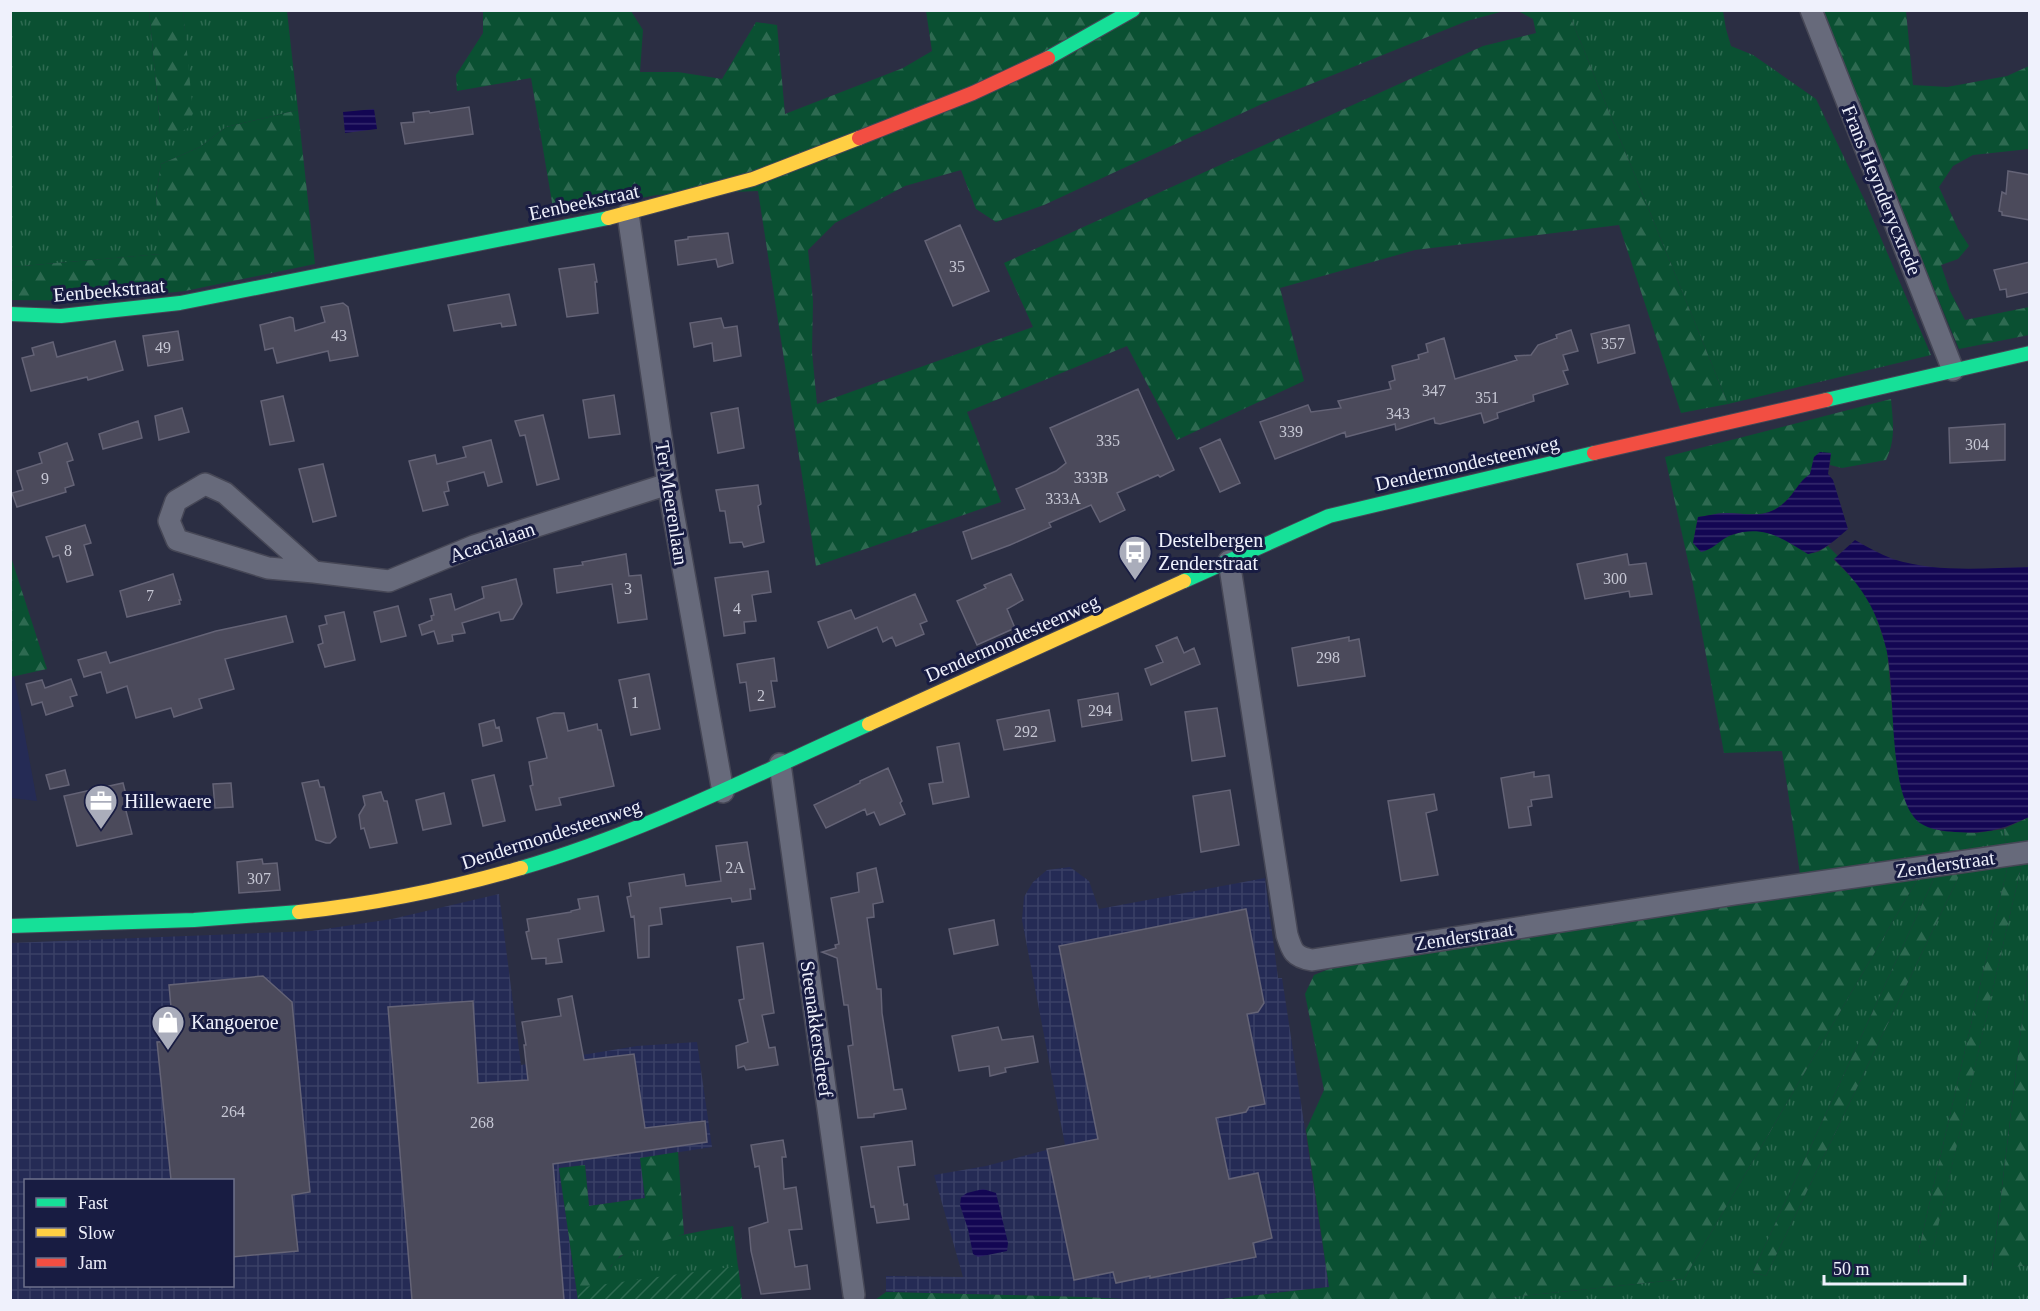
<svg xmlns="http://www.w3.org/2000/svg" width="2040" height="1311" viewBox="0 0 2040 1311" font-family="Georgia,serif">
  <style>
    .built { fill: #252b55 }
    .industrial { fill: url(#industrial-grid); fill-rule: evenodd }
    .grass { fill: url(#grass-tufts) }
    .forest { fill: url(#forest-firs) }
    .garden { fill: url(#garden-furrows) }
    .water { fill: url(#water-rules) }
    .building { fill: #4b4a5b; stroke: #646376; stroke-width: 1.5 }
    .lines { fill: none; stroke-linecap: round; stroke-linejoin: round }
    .street-casing { stroke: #464756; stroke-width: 24 }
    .fast-casing { stroke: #464756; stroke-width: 16 }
    .slow-casing { stroke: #464756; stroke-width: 16 }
    .jam-casing { stroke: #464756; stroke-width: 16 }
    .street { stroke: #676a7b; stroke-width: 21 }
    .fast { stroke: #16e098; stroke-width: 14 }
    .slow { stroke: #ffcf43; stroke-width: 14 }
    .jam { stroke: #f24e42; stroke-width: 14 }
    .labels { text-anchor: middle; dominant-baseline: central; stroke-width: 6; stroke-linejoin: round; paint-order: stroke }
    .number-label { font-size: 16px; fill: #c6c7d4 }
    .street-label { font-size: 20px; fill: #eff1fc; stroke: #181c42 }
    .poi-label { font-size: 20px; fill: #eff1fc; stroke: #181c42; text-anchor: start }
  </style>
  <defs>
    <pattern id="industrial-grid" width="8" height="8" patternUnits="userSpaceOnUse" patternTransform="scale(1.5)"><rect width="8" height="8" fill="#252b55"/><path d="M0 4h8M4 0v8" fill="none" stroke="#3a4066"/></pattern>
    <pattern id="grass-tufts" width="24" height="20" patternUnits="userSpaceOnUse" patternTransform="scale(1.5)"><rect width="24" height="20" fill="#0a5032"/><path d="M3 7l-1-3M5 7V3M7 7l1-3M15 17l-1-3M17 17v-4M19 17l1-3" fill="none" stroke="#2e6a51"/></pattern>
    <pattern id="forest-firs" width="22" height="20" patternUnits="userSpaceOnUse" patternTransform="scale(1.5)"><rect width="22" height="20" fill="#0a5032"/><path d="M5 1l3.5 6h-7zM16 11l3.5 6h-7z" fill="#2e6a51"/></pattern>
    <pattern id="garden-furrows" width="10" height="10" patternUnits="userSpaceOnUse" patternTransform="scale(1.5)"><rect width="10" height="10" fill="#0a5032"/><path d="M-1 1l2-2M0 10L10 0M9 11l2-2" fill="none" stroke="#2e6a51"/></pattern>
    <pattern id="water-rules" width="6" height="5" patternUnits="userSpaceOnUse" patternTransform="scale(1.5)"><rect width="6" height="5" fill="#130653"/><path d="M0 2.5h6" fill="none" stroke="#362b6d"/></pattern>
  </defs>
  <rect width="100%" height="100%" fill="#2b2e43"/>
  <!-- built -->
  <path class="built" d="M14,676L37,801L11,798L10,677Z"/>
  <!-- industrial -->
  <path class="industrial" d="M1070,867L1089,881L1099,909L1265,878L1278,978H1282L1329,1287L1213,1300H1141L1085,1297L886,1292V1276L963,1277L934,1175L986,1166L1065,1145L1022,920L1024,897L1033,882L1047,870Z
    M499,894L521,1065L637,1046L697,1042L712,1147L641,1158L645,1198L589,1206L585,1165L559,1168L578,1300H11L10,943L312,931L392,919ZM26,1180H232V1286H26Z"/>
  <!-- grass -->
  <path class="grass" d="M11,11H149L160,125L187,60L183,11H287L298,110L226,127L200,147L161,164L156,196L161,254L11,267Z
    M1568,11H1723L1726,29L1731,46L1753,55L1816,99L1865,201L1931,355L1728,404Z
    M2004,829L2006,846L1968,851L1977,833Z
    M2029,862V964L1992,1269L2029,1265V1300H1482L1684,1279L1920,875L1937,872L1753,1272L1766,1276L1962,870L2008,865L1918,1253L1931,1256L2022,863Z
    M733,1226L742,1300H603C605,1290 606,1274 612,1265C627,1242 706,1230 733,1226Z"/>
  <!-- forest -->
  <path class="forest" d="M149,11H183L193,113L188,128L174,135L160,125Z
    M483,11H631L643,30L640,72H678L722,79L756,22L777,25L785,114L903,68L932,51L926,11H1504L1467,21L1264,103L1044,205L996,222L976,209L961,170L905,186L835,223L808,250L813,301L812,352L817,404L1033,327L1004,263L1483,46L1536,33L1533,19L1518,11H1568L1728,404L1681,413L1619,225L1415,250L1280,288L1304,381L1177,440L1127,346L967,412L1001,502L816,566L758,191L657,195L554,214L531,78L457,91L456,75L483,33Z
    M1818,11H1906L1913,85L1947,87L2007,76L2029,66V149L1973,155L1953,166L1939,187L1958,229L1969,246L1958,259L1941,265L1950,291L1965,320L2029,307V335L1959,349Z
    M298,110L315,264L185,291L92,301L11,300V267L160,254L156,196L161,164L200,147L226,127Z
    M1891,399C1893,422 1896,439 1886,460L1842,468L1830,465L1831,453L1814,457L1810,475C1798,482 1795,493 1785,502C1766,520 1749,513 1726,513C1717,513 1707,516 1698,517L1693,543L1707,550C1715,545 1723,538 1731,535C1763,523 1782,538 1808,554L1818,552L1828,546L1838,556L1834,560L1862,588L1874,611L1887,649L1897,764L1941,831L1977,833L1968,851L1800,874L1782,751L1724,753L1692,579L1665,457Z
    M10,554L47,669L11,677H10Z
    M2029,817V842L2006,846L2004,829Z
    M2022,863L1931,1257L1918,1253L2008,865Z
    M1962,870L1766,1276L1753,1272L1937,872Z
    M1920,875L1684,1279L1482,1300H1213L1329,1287L1306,1130L1324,1090L1305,994L1314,975L1339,965Z
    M2029,964V1265L1992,1270Z
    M678,1152L684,1234L620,1256L611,1266L603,1300H578L559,1168L585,1165L589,1206L645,1198L640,1158Z
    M886,1292L1085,1297L1141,1300H875Z"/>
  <!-- garden -->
  <path class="garden" d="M738,1266L742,1300H578L577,1288Z"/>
  <!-- water -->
  <path class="water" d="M374,109L377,129L345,133L343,112Z
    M1820,452L1831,453L1828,474L1833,480L1848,529C1835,540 1824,551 1808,554C1786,541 1770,528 1743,532C1738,533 1733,534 1729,536C1719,541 1712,550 1701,552L1693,543L1698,517C1707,516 1717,513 1726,513C1749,513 1766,520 1785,502C1795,493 1798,482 1810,474L1814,457Z
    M1855,540C1867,547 1880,554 1893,559C1937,573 1985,568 2029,567V817C2001,830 1986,834 1955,832C1944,831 1930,830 1920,823C1886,797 1897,690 1886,648C1877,610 1862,586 1834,559Z
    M983,1189L996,1193L1008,1243L1007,1251L978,1257L973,1254L968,1229L960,1205L961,1197L967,1193Z"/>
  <!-- building -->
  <path class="building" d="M469,107L473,134L405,144L401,123L414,122L413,113L429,111L430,113Z
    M2008,171L2030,175V220L2002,215V212L1999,211L2002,192L2006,194Z
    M960,225L989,291L953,306L925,241Z
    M728,233L733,263L718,267L716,259L678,265L675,241L688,239V237Z
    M2030,262V292L2007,297L2006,289L2000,290L1994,270Z
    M594,264L597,282H595L598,313L567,317L559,269Z
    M509,294L516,325L502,327L501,323L454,331L448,305Z
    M343,303L348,307L358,356L330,361L328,351L277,363L273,348L265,350L260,325L290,317L293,318L295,331L325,322L321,307Z
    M721,318L724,328L737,326L741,356L714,361L712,343L694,347L690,323Z
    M1629,325L1635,353L1598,363L1591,334Z
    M1571,330L1578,351L1563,355L1568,370L1563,371L1568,384L1533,395L1534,401L1497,413L1498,418L1484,423L1481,413L1440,424L1435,423L1434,418L1396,430L1395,424L1346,437L1345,432L1275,459L1260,422L1308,405L1311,412L1341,408L1338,401L1391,389L1389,382L1395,380L1392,366L1419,359L1418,355L1428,352L1426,344L1444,338L1455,379L1517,360L1515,356L1531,355L1538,345L1557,338L1556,335Z
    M178,331L183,360L148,366L143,336Z
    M115,341L123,370L88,380L87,377L31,391L22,358L34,355L32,348L53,342L57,357Z
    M1138,389L1174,470L1160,477L1158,475L1117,493L1125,510L1100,522L1091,505L1049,523L1051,527L1010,545L972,559L963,532L1025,509L1016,489L1056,471L1066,463L1050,428Z
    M614,395L620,434L589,438L583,400Z
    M283,396L294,441L270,445L261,401Z
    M182,408L189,432L159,440L155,416Z
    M738,408L744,448L718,453L711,413Z
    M543,415L559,479L537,485L525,435L520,436L515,421Z
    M138,421L142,438L103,449L99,434Z
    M2005,424V460L1950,463L1949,428Z
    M1220,439L1240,483L1220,492L1200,448Z
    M491,440L502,482L488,486L484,472L447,482L449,491L444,492L448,505L423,511L409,461L435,455L437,464L466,457L463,447Z
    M67,443L73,460L67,462L74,485L65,488L66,492L17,507L12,493L23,490L17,471L42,463L39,453Z
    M323,464L336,516L313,522L299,469Z
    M758,485L761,504L758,506L764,542L744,547L742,542L730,543L725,511H720L716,490Z
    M85,525L91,543L84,545L93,575L67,582L59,555L53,557L46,537Z
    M626,554L629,576L641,575L647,619L618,623L612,584L557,593L554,569L583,565L582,562Z
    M1627,554L1629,565L1646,563L1652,594L1630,597L1629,591L1585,599L1577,564Z
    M768,571L771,592L752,595L756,621L744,622L745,633L724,636L715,578Z
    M173,574L181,600H179L180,604L127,617L120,591Z
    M1011,574L1023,600L1007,609L1015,628L977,645L957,601L986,588L984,585Z
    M516,579L522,604L513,619L501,621L499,612L462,623L465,633L452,635L453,641L438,644L434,631L422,635L419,625L432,620L431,616L434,615L430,599L451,594L455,610L484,598L482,587Z
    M915,594L927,621L920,624L924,634L896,646L892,637L883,642L877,627L828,648L818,622L851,610L855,619Z
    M398,606L406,636L381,642L374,612Z
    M344,612L355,660L325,667L318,645L323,643L319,626L327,624L325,616Z
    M286,616L293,642L225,659L234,689L199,699L202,708L174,717L171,708L136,718L127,686L107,693L101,672L84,677L78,660L106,652L110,663L216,631Z
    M1177,637L1184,653L1194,648L1200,664L1151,685L1145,669L1163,662L1156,646Z
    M1349,637V641L1359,639L1365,676L1298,686L1292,648Z
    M774,658L777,681H771L775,707L750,711L746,682L740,683L737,664Z
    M649,674L660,729L631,735L619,680Z
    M71,679L77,695L70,697L73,706L46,715L42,702L32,705L26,684L42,680L45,688Z
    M1118,693L1122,720L1082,727L1078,700Z
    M1217,708L1225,756L1192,761L1185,712Z
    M1049,710L1055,741L1004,750L997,720Z
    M554,713H564L568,731L597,724L598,730H601L614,786L559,798L561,805L536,810L530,786L533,785L529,762L547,758L537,718Z
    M494,720L496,728L499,727L502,741L483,746L479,724Z
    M959,743L969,797L933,804L929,784L943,782L937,747Z
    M888,768L902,801L900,803L905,814L880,825L874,812L867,815L865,809L826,828L814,805L860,783V781Z
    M65,770L69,785L50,789L46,775Z
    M1534,772V777L1549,775L1552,797L1531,800L1532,806L1528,807L1531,825L1509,828L1501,778Z
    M494,775L505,821L483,826L472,780Z
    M318,780L320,787H324L336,837L330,843H326L316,840L302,783Z
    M123,783L129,806L125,807L132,834L77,846L64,796Z
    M231,783L233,807L215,808L213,784Z
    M1230,790L1239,845L1201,852L1193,796Z
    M381,792L384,801H387L397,843L370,848L364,828L361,829L359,815L365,805L363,796Z
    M444,793L451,824L423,830L416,800Z
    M1434,794L1437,810L1426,813L1438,875L1401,881L1388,801Z
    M747,842L755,889H750L751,899L732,902L731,898L660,908L662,924L649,926V957L638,958L634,916L631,917L627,897L631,896L629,883L684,874L686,886L721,881L716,846Z
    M262,859L263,864L277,863L280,890L239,893L237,862Z
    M876,868L883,902L873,904L874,917L867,918L877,989H881L882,1013L894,1090L902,1089L906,1109L874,1114V1117L858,1118L848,1046L853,1045L848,1005H844L837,958L822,952L836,948L835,945L839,944L831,898L859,892L857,873Z
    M598,896L604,931L558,939L562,962L546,964V958L532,959L526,932L529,931L527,919L571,912V911L580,909L578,899Z
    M1246,909L1264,1003L1258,1012L1247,1014L1265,1104L1249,1107L1246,1112L1216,1118L1229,1179L1258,1173L1272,1238L1253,1243L1256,1257L1150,1278V1276L1116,1283L1113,1272L1074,1280L1047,1149L1098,1139L1059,946Z
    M994,920L998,945L954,954L949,929Z
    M763,943L774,1013L762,1015L769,1048L775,1047L778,1065L746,1070L744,1066L738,1068L736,1046L748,1042L739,1000L744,999L737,947Z
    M263,976L292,1002L310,1192L292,1195L298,1251L232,1257V1180H171L157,1042L174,1041L169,985Z
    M572,996L584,1060L634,1054L645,1128L705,1121L707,1142L553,1164L564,1300H412L388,1007L473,1001L478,1083L528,1080L524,1045H526L522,1022L561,1016L558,999Z
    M998,1027L1002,1040L1033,1036L1038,1062L1005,1068L1006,1072L990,1076L989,1066L959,1071L952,1036Z
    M783,1140L786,1157H782L784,1189L796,1187L802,1229L789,1230L795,1267L807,1265L810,1289L761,1294L751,1251L749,1228L768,1222L759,1166L755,1167L751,1145Z
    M912,1141L915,1165L898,1167L904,1205L907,1204L909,1219L877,1223L874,1206L871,1207L861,1147Z"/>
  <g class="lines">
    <defs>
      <path id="street" d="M1811,10L1953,370
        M628,214L668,484L723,792
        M1229,561L1287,935C1292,951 1294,957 1312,960L1735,894L2030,852
        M314,572L268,568L177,540L169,521L176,501L205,484L225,493L314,572L389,581L474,546L668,484
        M780,764L854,1295"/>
      <path id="fast" d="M1048,58L1133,10
        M10,314L61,316L180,303L608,218
        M1826,400L2030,353
        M1184,581L1329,516L1594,453
        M521,868C642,833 755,775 869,724
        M10,926L194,920L299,912"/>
      <path id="slow" d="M608,218L753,179L859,138
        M869,724L1184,581
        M299,912C374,904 448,889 521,868"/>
      <path id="jam" d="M859,138L973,93L1048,58
        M1594,453L1826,400"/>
    </defs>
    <!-- street casing -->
    <use href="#street" class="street-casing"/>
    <!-- fast casing -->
    <use href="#fast" class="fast-casing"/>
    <!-- slow casing -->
    <use href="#slow" class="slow-casing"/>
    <!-- jam casing -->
    <use href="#jam" class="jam-casing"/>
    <!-- street -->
    <use href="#street" class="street"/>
    <!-- fast -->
    <use href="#fast" class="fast"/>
    <!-- slow -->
    <use href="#slow" class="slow"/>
    <!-- jam -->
    <use href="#jam" class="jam"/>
  </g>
  <!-- icons -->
  <defs>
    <symbol id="bus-pin" viewBox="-11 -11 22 30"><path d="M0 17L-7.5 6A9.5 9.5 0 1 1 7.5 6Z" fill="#aaadbb" stroke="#181c42"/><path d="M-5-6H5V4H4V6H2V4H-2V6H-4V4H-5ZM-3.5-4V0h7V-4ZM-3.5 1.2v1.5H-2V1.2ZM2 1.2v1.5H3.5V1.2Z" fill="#fff"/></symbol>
    <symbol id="office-pin" viewBox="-11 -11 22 30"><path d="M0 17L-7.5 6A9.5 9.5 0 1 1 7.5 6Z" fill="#aaadbb" stroke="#181c42"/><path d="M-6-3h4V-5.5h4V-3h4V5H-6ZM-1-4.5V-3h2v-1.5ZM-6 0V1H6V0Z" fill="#fff"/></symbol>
    <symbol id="shop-pin" viewBox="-11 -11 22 30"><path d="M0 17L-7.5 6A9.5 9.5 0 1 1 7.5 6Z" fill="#aaadbb" stroke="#181c42"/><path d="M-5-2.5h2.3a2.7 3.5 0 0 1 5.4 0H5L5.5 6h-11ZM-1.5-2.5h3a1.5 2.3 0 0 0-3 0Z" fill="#fff"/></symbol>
  </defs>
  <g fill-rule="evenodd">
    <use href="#bus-pin" x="1116" y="533" width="38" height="52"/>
    <use href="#office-pin" x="82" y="782" width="38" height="52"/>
    <use href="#shop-pin" x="149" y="1003" width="38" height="52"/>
  </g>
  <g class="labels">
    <!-- number labels -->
    <g class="number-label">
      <text x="957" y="266">35</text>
      <text x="339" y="335">43</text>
      <text x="1613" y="343">357</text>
      <text x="163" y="347">49</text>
      <text x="1434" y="390">347</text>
      <text x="1487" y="397">351</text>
      <text x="1398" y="413">343</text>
      <text x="1291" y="431">339</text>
      <text x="1108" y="440">335</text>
      <text x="1977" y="444">304</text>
      <text x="1091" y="477">333B</text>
      <text x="45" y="478">9</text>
      <text x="1063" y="498">333A</text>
      <text x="68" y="550">8</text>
      <text x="1615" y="578">300</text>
      <text x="628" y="588">3</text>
      <text x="150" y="595">7</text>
      <text x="737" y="608">4</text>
      <text x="1328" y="657">298</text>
      <text x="761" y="695">2</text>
      <text x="635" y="702">1</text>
      <text x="1100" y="710">294</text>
      <text x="1026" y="731">292</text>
      <text x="735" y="867">2A</text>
      <text x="259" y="878">307</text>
      <text x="233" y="1111">264</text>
      <text x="482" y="1122">268</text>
    </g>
    <!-- street labels -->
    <g class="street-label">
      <text transform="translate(1882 190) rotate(68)">Frans Heynderycxrede</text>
      <text transform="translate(584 202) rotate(-12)">Eenbeekstraat</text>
      <text transform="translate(109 290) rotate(-5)">Eenbeekstraat</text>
      <text transform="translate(1467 463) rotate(-13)">Dendermondesteenweg</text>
      <text transform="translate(672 503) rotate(81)">Ter Meerenlaan</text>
      <text transform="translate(492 542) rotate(-19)">Acacialaan</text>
      <text transform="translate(1012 638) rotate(-24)">Dendermondesteenweg</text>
      <text transform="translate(551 834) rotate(-18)">Dendermondesteenweg</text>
      <text transform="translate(1945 864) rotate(-8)">Zenderstraat</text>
      <text transform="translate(1464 936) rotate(-9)">Zenderstraat</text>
      <text transform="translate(817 1029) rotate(82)">Steenakkersdreef</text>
    </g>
    <!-- poi labels -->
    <g class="poi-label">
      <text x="1158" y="540">Destelbergen<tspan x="1158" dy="23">Zenderstraat</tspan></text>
      <text x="124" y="801">Hillewaere</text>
      <text x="191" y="1022">Kangoeroe</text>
    </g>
  </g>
  <!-- border -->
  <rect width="2040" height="1311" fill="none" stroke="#eff1fc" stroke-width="24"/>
  <!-- legend -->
  <rect x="24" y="1179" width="210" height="108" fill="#181c42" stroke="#6e718c" stroke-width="1.5"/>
  <rect x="36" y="1198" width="30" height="9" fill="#16e098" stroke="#6e718c" stroke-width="1.5"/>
  <text x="78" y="1209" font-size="18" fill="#eff1fc">Fast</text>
  <rect x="36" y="1228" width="30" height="9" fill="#ffcf43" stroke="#6e718c" stroke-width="1.5"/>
  <text x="78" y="1239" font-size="18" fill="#eff1fc">Slow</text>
  <rect x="36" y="1258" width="30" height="9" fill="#f24e42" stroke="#6e718c" stroke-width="1.5"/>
  <text x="78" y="1269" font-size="18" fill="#eff1fc">Jam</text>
  <!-- scale -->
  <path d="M1824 1275v9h141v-9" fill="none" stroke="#eff1fc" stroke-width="3"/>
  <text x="1833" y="1275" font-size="18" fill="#eff1fc" stroke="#181c42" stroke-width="4.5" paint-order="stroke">50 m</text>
</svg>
